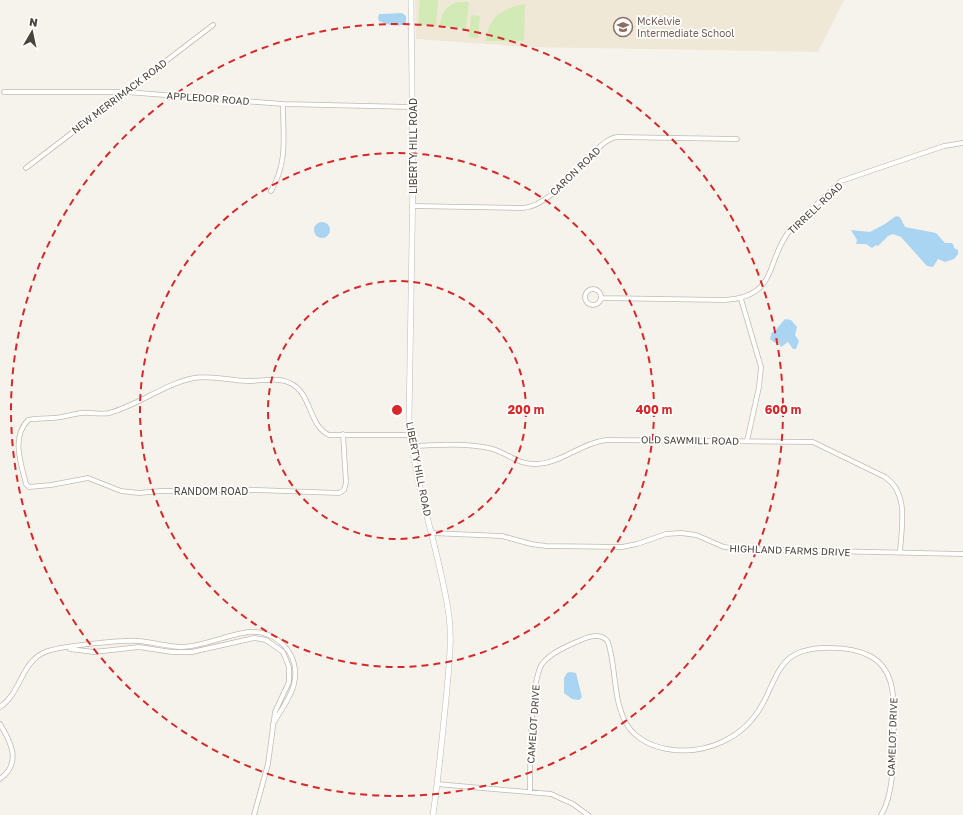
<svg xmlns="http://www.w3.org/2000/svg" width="963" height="815" viewBox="0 0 963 815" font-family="'Golos Text',sans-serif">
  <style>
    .education { fill: #efe8d6 }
    .green { fill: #d2eab5 }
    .water { fill: #a9d4f2 }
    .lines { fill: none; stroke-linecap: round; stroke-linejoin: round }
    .minor-casing { stroke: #c2bbae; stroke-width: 5.5 }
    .tertiary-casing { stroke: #c2bbae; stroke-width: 6 }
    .minor { stroke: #fff; stroke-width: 4 }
    .tertiary { stroke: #fff; stroke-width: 5 }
    .ring { fill: none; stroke: #d62828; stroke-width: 2; stroke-dasharray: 7 5 }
    .labels { text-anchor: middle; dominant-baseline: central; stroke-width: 3.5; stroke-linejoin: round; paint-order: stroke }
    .education-label { font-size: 10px; fill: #785e54; stroke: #fff; text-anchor: start }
    .street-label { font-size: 10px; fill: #4b4439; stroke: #fff }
    .centre { fill: #d62828; stroke: #fff; stroke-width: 2 }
    .ring-label { font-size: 12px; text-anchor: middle; font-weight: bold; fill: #d62828; stroke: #fff; stroke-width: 3.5; stroke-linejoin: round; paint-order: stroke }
  </style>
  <rect width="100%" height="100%" fill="#f6f3ec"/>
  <!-- education -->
  <path class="education" d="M415,0H844L818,52L527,47L416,39Z"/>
  <!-- green -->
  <path class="green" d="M420,0H438L436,26L418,24Z
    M457,2H469L466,29L440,26C441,13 445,7 457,2Z
    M525,4L524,41H486C487,17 503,8 525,4Z
    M471,15L480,16L478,38L469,37Z"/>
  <!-- water -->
  <path class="water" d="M402,13L406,16V23C398,28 388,25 379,21L378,18L379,14H382Z
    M896,216L900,217L905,227L936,233L945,243H952L954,246V248L958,250V254L954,259L945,262L938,259L933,267L927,266L901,237L893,234L888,236L878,246L876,245L872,248L866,244H856L857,240L851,230L870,232L885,224Z
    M314 230a8 8 0 1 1 16 0a8 8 0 1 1-16 0Z
    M785,319L791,320L797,327L795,335L799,341L796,349H793L788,342L781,347L778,342L775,343L770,339L772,332H774Z
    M570,672L576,673L582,697L579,700L572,699L564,693V678L567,673Z"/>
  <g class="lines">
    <defs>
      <path id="minor" d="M4,92H126L283,104L412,107
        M26,168L213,25
        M271,191C288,162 283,137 283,104
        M413,206L523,208C549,206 574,171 592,154C600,147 606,139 617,137L737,139
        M585 297a8 8 0 1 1 16 0a8 8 0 1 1-16 0Z
        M601,298L724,300C779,297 765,261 790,230L841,181L944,146L963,143
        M741,299L761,367L759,387L747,441
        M343,434L346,483L344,490L339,493L257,490L161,491L139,493L121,491L88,478L51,485L29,487L26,484C21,463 11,438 28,420C36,418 44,419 52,418C62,418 72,414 82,413C91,412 100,415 109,413C139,405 164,384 194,378C212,375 230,381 248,381C261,381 278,377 290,383C312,393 308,425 329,435H410
        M413,446C437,445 465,443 489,448C507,452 517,465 537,464C562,463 581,443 606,440L813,442L885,477C910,494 901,528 900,553
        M431,533L502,536L531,544L546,546L622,547L637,544L666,534L681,533L696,535L724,547L739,549L963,554
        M70,649L94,652L139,647L172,652H192L254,638L266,640L283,652L289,667V682L275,712L268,764L254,815
        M0,707C21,693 21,662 45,652C58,646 122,640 138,641C153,642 168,647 183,647C205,646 226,635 248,632C277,629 301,655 294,684C291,698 280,711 273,724
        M0,724C11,742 22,763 0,779
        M437,784L551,794L573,804L588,815
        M530,792C530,766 530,683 542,664C550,653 569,645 581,640C590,636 602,633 608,642C616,667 613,695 624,719C631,736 649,746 667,749C705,756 745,738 763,703C771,689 777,667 791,657C810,644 851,646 870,656C893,668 894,694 894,717C893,744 896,792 881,815"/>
      <path id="tertiary" d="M411,0L413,177L409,420C414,487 440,550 449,616C452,639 449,665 447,689C443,731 439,773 433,815"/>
    </defs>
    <!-- minor casing -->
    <use href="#minor" class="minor-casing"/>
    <!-- tertiary casing -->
    <use href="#tertiary" class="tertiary-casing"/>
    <!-- minor -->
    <use href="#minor" class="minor"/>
    <!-- tertiary -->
    <use href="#tertiary" class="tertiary"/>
  </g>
  <!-- distance rings -->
  <g class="ring">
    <circle cx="397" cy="410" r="129"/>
    <circle cx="397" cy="410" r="257"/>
    <circle cx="397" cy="410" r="386"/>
  </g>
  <!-- icons -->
  <defs>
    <symbol id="school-ring" viewBox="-11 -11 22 22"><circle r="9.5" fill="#fff" stroke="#8d6e63" stroke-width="1.5"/><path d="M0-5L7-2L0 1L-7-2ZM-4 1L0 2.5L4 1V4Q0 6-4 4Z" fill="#8d6e63"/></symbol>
  </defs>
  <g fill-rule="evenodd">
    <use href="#school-ring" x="612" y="16" width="22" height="22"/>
  </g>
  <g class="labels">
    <!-- education labels -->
    <g class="education-label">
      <text x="637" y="21">McKelvie<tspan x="637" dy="12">Intermediate School</tspan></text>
    </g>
    <!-- street labels -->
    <g class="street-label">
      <text transform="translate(119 96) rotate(-37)">NEW MERRIMACK ROAD</text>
      <text transform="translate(208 98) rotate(4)">APPLEDOR ROAD</text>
      <text transform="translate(413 146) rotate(-90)">LIBERTY HILL ROAD</text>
      <text transform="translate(575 171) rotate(-44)">CARON ROAD</text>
      <text transform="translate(815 208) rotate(-43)">TIRRELL ROAD</text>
      <text transform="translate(690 440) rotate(1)">OLD SAWMILL ROAD</text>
      <text transform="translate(419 469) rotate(79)">LIBERTY HILL ROAD</text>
      <text x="211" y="491">RANDOM ROAD</text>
      <text transform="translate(790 550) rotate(2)">HIGHLAND FARMS DRIVE</text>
      <text transform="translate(533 724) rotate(-86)">CAMELOT DRIVE</text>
      <text transform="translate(892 737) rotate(-88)">CAMELOT DRIVE</text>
    </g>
  </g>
  <circle cx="397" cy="410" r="6" class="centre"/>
  <g class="ring-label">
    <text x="526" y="414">200 m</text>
    <text x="654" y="414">400 m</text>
    <text x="783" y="414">600 m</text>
  </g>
  <!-- north arrow -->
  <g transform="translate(32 32) rotate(9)" stroke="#ffffff" stroke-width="3" paint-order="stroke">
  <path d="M0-3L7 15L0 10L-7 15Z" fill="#4b4439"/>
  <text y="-6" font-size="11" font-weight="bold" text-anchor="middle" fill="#4b4439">N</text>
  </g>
</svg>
